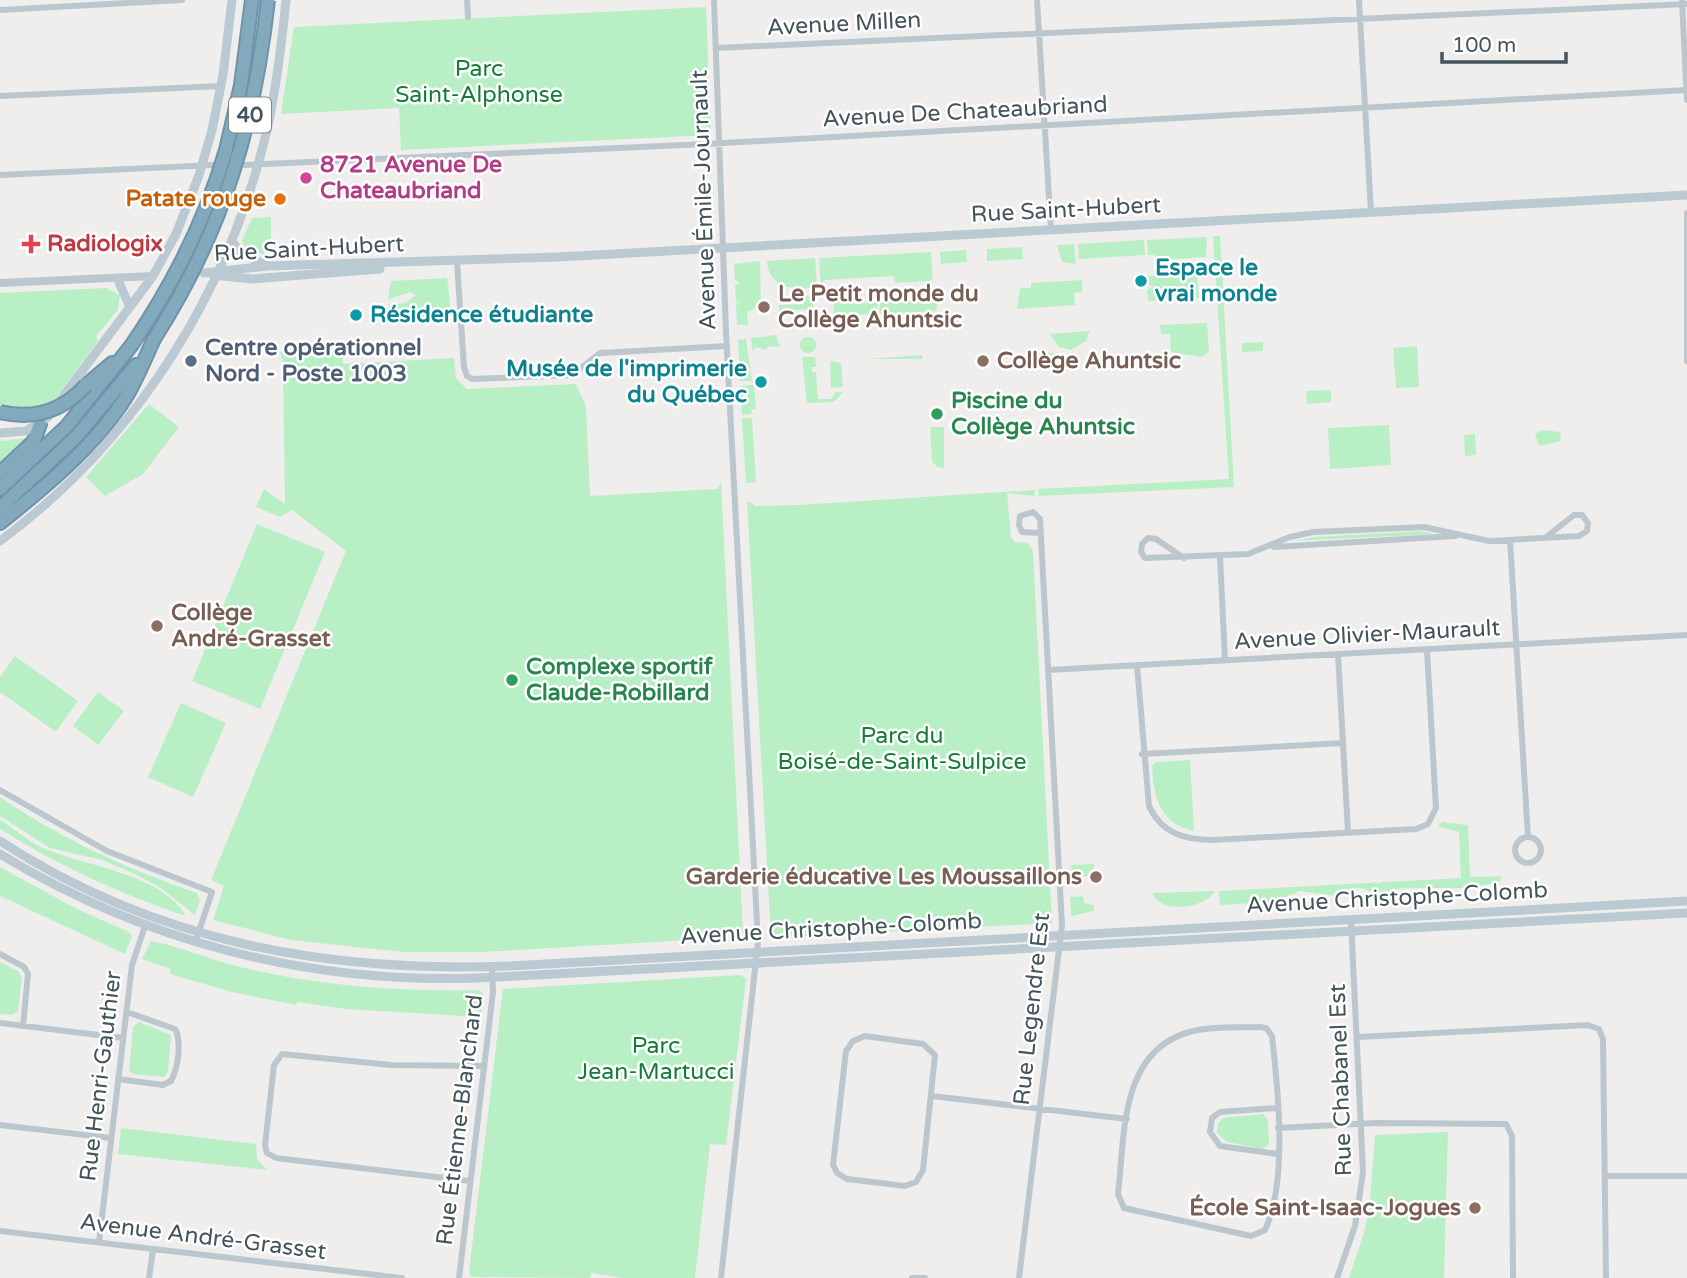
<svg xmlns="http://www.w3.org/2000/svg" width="1687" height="1278" viewBox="0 0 1687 1278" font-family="'Varela Round',sans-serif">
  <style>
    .green { fill: #b9efc5 }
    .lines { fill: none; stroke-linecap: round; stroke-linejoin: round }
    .motorway-casing { stroke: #6e94a9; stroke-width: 16 }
    .minor { stroke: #bbc7cd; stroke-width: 6 }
    .tertiary { stroke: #bbc7cd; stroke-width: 8 }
    .secondary { stroke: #bac9d2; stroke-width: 9 }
    .motorway { stroke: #83a9bd; stroke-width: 12 }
    .motorway-bridge-casing { stroke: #6e94a9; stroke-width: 16; stroke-linecap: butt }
    .motorway-bridge { stroke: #83a9bd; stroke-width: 12 }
    .hotel-dot { fill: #d1479c; stroke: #fff; stroke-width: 2.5 }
    .food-dot { fill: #e8710a; stroke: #fff; stroke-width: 2.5 }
    .health-dot { fill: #e0444e; stroke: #fff; stroke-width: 2.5 }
    .culture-dot { fill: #0f9aa8; stroke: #fff; stroke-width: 2.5 }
    .education-dot { fill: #8d6e63; stroke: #fff; stroke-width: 2.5 }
    .service-dot { fill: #5c6f8a; stroke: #fff; stroke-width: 2.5 }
    .leisure-dot { fill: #2e9e5b; stroke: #fff; stroke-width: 2.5 }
    .labels { text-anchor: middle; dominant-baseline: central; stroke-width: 5; stroke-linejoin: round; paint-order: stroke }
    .shield { fill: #fff; stroke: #7d878c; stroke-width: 2 }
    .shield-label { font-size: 21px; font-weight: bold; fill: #45545b }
    .street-label { font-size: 23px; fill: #45545b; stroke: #fff }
    .park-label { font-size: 23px; fill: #147d37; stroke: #fff }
    .hotel-label { font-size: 23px; font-weight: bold; fill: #b23c85; stroke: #fff; text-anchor: start }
    .food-label { font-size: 23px; font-weight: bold; fill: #c56008; stroke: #fff; text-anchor: end }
    .health-label { font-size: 23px; font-weight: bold; fill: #be3a42; stroke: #fff; text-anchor: start }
    .culture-label { font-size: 23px; font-weight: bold; fill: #0d838f; stroke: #fff; text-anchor: start }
    .education-label { font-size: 23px; font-weight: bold; fill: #785e54; stroke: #fff; text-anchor: start }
    .service-label { font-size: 23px; font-weight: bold; fill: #4e5e75; stroke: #fff; text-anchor: start }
    .leisure-label { font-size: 23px; font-weight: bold; fill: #27864d; stroke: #fff; text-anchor: start }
  </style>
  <rect width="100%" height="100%" fill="#f0eded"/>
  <!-- green -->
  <path class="green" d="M706,7L711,135L401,150L399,108L281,114L294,27Z
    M271,217V257L244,248L242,240L252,218Z
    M1213,236H1220L1234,487L1039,496L1038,489L1229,479Z
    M1207,237L1206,257L1157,260L1154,255H1148L1147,240Z
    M1144,240L1145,255L1079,259L1078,244Z
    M1074,244L1076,264L1062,262L1057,245Z
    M1022,247L1023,259L987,261V249Z
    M966,250L967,262L941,264L940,252Z
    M931,252L933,278L930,281L895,283L894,276L824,280L821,287L819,258Z
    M815,258L817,288C794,289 769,290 767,261Z
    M760,261L761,305L747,312L748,325H737L736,304L741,300L736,302L735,286L740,282L735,280L734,264Z
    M1197,274L1199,298L1148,301L1147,290L1154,286L1149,285L1148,276Z
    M447,278L451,311L406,320L388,312L389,305L405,303L416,295L410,292L388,300L391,281Z
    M1082,280V292L1074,293L1075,305L1017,309L1020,288H1031V283Z
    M106,288L120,295L118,310L96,336L98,341L50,406L34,410L0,407V293Z
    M936,288L937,311L879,314L880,302L928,299V290Z
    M833,294L850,304L878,302L877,314L834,316L833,297H836Z
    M814,295L813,309L779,311V305L804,304V296Z
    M1207,323L1209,352L1202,357L1171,352L1170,334H1161L1160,325Z
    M1090,331L1086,341L1071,350L1059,347L1050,334Z
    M776,335L780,346L767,347L766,350L756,347L753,352L751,338Z
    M800 345a8 8 0 1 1 16 0a8 8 0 1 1-16 0Z
    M746,339L752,381H740L738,340Z
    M1263,342V351L1242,352V343Z
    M1417,346L1419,387L1396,388L1393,348Z
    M342,348L343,364L454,358L456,378L467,389L576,384L586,407L590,496L717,489L721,482L743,934L727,933L725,938L482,952H403L291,940L213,920L224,886L211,880L346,551L292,510L280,517L256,507L264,489L285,504L283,363L280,352Z
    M1040,352L1054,353L1063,360L1026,370L1032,357Z
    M922,355V359H867Z
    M802,357H815L816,367H812V372H816L818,399H832L835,392H843L834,402L807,403Z
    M830,361L841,363L843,387L831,388Z
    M754,385L756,409H751L752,414L742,415L741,386Z
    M1331,390V402L1307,404L1306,391Z
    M149,404L179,427L143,474L105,496L86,477Z
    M742,418H752L756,482L746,483Z
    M1389,425L1391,465L1330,469L1328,428Z
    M930,427H944V468L937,467L932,461Z
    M1543,430L1560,432L1561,441L1539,446L1535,434Z
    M1475,434L1476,455L1465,456L1464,435Z
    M28,438H29L0,466V441Z
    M1035,490V496L1007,493L1011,537L1015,542L1028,543L1033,551L1052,923L771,938L747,501L756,506L799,505Z
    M257,524L325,552L260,709L192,681Z
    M1421,531L1436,534L1294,541L1314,537Z
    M15,656L78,701L56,732L0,692V677Z
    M98,692L124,711L98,745L73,726Z
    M181,703L226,723L193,797L148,777Z
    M1190,760L1194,831C1159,823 1154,798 1152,766L1156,762Z
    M0,797C61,839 127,869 197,893L200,901L195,915L161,888L137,875L102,860L50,848L0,816Z
    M0,820C16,829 29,843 46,849C84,866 163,874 186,916C126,896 58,866 0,829Z
    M1442,822L1468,825L1470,877L1502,876L1498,883L1465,888H1403L1377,894L1361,888L1350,889L1336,896L1300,891L1272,902L1220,905L1219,891L1461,878L1459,832L1438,826Z
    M1094,864V876L1072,877L1071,865Z
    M0,867L75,908L129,932L132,936L125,954L0,896Z
    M1214,891C1208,907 1162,916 1152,893Z
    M1083,896L1084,903L1094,905V911L1071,916L1070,897Z
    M151,941C183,947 213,961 244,968C322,986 400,992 479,990L483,993L481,1017L346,1009L297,1002L296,1005L232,992L170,974L171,969L142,959Z
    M0,962L18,971L22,977L18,1011L12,1015L0,1014Z
    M740,975L746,979L726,1145L710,1144L695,1278H623L591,1273L590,1278L471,1277L469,1272L503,989Z
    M139,1022L171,1035L168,1072L164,1077L133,1074L129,1070L133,1027Z
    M1263,1114L1268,1120L1269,1144L1263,1149L1227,1142L1217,1133L1218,1123L1223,1118Z
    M121,1128L256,1144L257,1159L267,1170L118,1154Z
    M1448,1132L1444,1278H1349L1364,1233L1370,1202L1375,1135Z"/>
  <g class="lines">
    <defs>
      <path id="motorway" d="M226,150L241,85L252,0
        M86,385L112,363
        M0,473L34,441L40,424
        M0,489L67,426L131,346
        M0,508L76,437L136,365
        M0,523C44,488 95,446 126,397C137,379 145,358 154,339"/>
    </defs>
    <!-- motorway casing -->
    <use href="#motorway" class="motorway-casing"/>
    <!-- minor -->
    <path class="minor" d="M467,0L468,17
      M714,0L726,332L758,942L721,1278
      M1037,0L1051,230
      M1359,0L1371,212
      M1682,1L1687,100
      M0,10L182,0
      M716,48L1687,4
      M0,96L221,86
      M245,165L706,144L1687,90
      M0,175L214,165
      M1687,213V361
      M457,262L464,367L467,376L472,379L572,375L600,353L727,346
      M1510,540L1528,837
      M1274,547L1455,536
      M1220,556L1225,660
      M1184,558L1156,539L1148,538L1142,544L1141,552L1145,558L1248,554L1290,537L1313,532L1424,527L1489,541L1579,536L1587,531L1588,523L1582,515H1574L1545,538
      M1338,654L1348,832
      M1137,665L1149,806C1162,834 1185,840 1214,840L1416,829L1428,824L1436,808L1427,650
      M1048,670L1687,635
      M1142,754L1343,743
      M0,790L107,851L212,892L195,943
      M1515 850a13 13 0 1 1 26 0a13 13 0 1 1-26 0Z
      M0,954L24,967L28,974L23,1026
      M0,1023L123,1038
      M1259,1027L1266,1028L1272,1036C1278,1089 1288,1181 1265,1230L1251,1236L1124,1208L1118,1194C1125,1136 1119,1052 1189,1032C1211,1026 1237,1028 1259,1027Z
      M865,1036L923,1044L935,1055L923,1170L916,1182L905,1186L847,1179L837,1173L833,1165L846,1051L853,1041Z
      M1358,1037L1588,1025L1599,1029L1603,1039L1606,1278
      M118,1079L163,1085L171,1081C178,1068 182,1042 175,1029L127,1012
      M932,1096L1127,1119
      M1276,1108L1220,1112L1212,1118L1210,1132L1220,1146L1278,1154
      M0,1125L111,1138
      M1278,1128L1376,1123L1506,1124L1512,1136L1513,1278
      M1605,1176H1687
      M470,1181L276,1158L267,1153L265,1145L274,1065L282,1054L391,1065L484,1066
      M0,1231L402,1278
      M99,1242L132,965L146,923
      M149,1278L153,1249
      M459,1278L493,992L492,966
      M912,1278H925
      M1019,1278L1062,925L1040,519L1033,512L1020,516L1019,525L1022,532L1040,533
      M1337,1278L1355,1226L1363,1172L1351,920"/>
    <!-- tertiary -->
    <path class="tertiary" d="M0,283L153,276"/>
    <!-- secondary -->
    <path class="secondary" d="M231,241L242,253L268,266
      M204,273L268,266L558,257L1687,195
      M213,275L252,279L380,269
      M117,278L130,307
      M0,433L26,431L47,418L153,276L176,234L199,175L212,130L223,75L232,0
      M0,541C138,439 232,288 269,121C277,81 282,41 286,0
      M0,841C155,942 327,973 509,966L1687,901
      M0,854C145,942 308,984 478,978L1687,913"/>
    <!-- motorway -->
    <use href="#motorway" class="motorway"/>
    <defs>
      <path id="motorway-bridge" d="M154,339C223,231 254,127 268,0
        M131,346C173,285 205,221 226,150
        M0,412C34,420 63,411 86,385"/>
    </defs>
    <!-- motorway-bridge casing -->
    <use href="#motorway-bridge" class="motorway-bridge-casing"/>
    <!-- motorway-bridge -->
    <use href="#motorway-bridge" class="motorway-bridge"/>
  </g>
  <!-- markers -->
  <circle class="hotel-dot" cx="306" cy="178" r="7"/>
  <circle class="food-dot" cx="280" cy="199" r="7"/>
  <path class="health-dot" d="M27.5 233.5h7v7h7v7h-7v7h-7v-7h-7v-7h7z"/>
  <g class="culture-dot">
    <circle cx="1141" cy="281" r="7"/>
    <circle cx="356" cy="315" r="7"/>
    <circle cx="761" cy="382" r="7"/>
  </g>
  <g class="education-dot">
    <circle cx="764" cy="307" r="7"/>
    <circle cx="983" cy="361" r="7"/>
    <circle cx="157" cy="626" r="7"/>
    <circle cx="1096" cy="877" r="7"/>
    <circle cx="1475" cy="1208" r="7"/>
  </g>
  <circle class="service-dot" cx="191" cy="361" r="7"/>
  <g class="leisure-dot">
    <circle cx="937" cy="414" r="7"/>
    <circle cx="512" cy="680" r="7"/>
  </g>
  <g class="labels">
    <!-- shield labels -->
    <rect class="shield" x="229" y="97.5" width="42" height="35" rx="5"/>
    <g class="shield-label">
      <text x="250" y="115">40</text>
    </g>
    <!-- street labels -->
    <g class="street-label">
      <text transform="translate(844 24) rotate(-3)">Avenue Millen</text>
      <text transform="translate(965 112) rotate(-3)">Avenue De Chateaubriand</text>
      <text transform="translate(704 200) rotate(-92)">Avenue Émile-Journault</text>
      <text transform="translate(1066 210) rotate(-3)">Rue Saint-Hubert</text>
      <text transform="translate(309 249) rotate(-3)">Rue Saint-Hubert</text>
      <text transform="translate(1367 635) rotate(-3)">Avenue Olivier-Maurault</text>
      <text transform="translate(1397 898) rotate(-3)">Avenue Christophe-Colomb</text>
      <text transform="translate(831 929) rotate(-3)">Avenue Christophe-Colomb</text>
      <text transform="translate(1032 1009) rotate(-84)">Rue Legendre Est</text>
      <text transform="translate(101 1076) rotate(-83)">Rue Henri-Gauthier</text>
      <text transform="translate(1341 1080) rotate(-92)">Rue Chabanel Est</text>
      <text transform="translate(460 1120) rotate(-83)">Rue Étienne-Blanchard</text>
      <text transform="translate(203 1237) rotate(7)">Avenue André-Grasset</text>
    </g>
    <!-- park labels -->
    <g class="park-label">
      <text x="479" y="69">Parc<tspan x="479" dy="26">Saint-Alphonse</tspan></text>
      <text x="902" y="736">Parc du<tspan x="902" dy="26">Boisé-de-Saint-Sulpice</tspan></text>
      <text x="656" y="1046">Parc<tspan x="656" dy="26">Jean-Martucci</tspan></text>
    </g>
    <!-- hotel labels -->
    <g class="hotel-label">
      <text x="320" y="165">8721 Avenue De<tspan x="320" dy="26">Chateaubriand</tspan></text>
    </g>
    <!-- food labels -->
    <g class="food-label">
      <text x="266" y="199">Patate rouge</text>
    </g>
    <!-- health labels -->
    <g class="health-label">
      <text x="47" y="244">Radiologix</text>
    </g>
    <!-- culture labels -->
    <g class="culture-label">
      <text x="1155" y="268">Espace le<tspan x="1155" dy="26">vrai monde</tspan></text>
      <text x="370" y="315">Résidence étudiante</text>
      <text x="747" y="369" text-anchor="end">Musée de l'imprimerie<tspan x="747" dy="26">du Québec</tspan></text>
    </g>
    <!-- education labels -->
    <g class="education-label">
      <text x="778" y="294">Le Petit monde du<tspan x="778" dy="26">Collège Ahuntsic</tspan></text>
      <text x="997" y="361">Collège Ahuntsic</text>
      <text x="171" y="613">Collège<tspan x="171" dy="26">André-Grasset</tspan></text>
      <text x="1082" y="877" text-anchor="end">Garderie éducative Les Moussaillons</text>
      <text x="1461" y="1208" text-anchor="end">École Saint-Isaac-Jogues</text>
    </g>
    <!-- service labels -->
    <g class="service-label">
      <text x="205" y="348">Centre opérationnel<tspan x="205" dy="26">Nord - Poste 1003</tspan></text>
    </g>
    <!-- leisure labels -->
    <g class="leisure-label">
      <text x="951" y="401">Piscine du<tspan x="951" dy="26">Collège Ahuntsic</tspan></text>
      <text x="526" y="667">Complexe sportif<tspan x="526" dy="26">Claude-Robillard</tspan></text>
    </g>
  </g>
  <!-- scale -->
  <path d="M1442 52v10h124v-10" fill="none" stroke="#45545b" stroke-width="3.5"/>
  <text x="1452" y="52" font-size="21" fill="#45545b" stroke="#ffffff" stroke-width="5" paint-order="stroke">100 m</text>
</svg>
